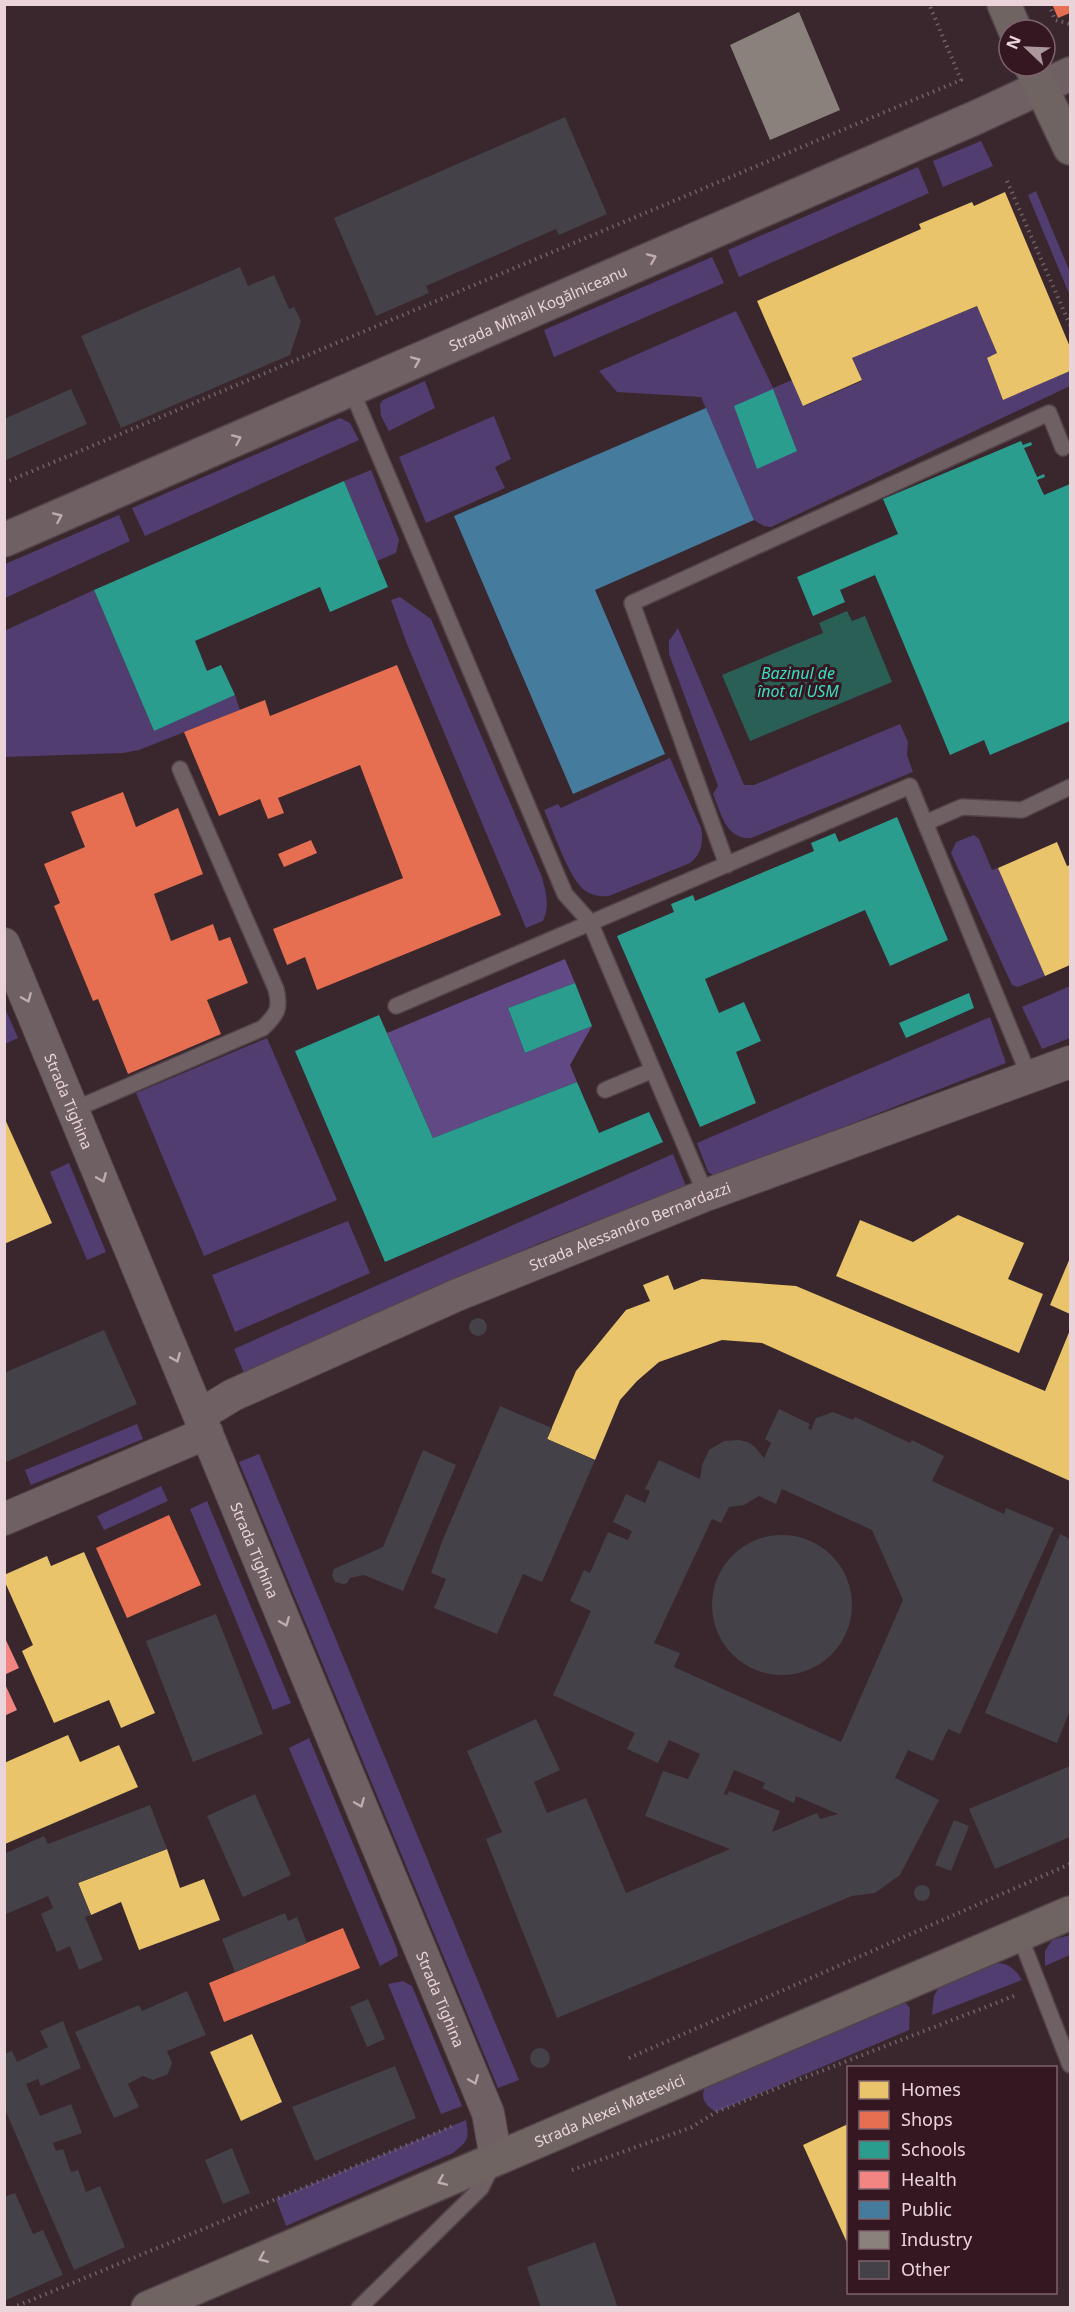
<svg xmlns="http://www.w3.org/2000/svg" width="1075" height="2312" viewBox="0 0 1075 2312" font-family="'Noto Sans',sans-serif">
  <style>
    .green { fill: #513d70 }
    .forest { fill: #604984 }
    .water { fill: #2a5f55 }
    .homes { fill: #e9c46a }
    .shops { fill: #e76f51 }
    .schools { fill: #2a9d8f }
    .health { fill: #f28482 }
    .public { fill: #457b9d }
    .industry { fill: #8a817c }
    .building { fill: #444148; fill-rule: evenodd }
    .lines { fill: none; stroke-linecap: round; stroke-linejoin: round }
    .lane-casing { stroke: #534449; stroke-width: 18 }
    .street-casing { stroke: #534449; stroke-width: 34 }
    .secondary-casing { stroke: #534449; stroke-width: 36 }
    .primary-casing { stroke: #534449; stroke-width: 36 }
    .path { stroke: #706368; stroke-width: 4; stroke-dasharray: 1.5 4.5; stroke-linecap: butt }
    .lane { stroke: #6f6064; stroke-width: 15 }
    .street { stroke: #6f6064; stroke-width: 32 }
    .secondary { stroke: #6f6064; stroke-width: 33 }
    .primary { stroke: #6f6461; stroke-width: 33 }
    .oneway { stroke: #bfabb1 }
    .oneway2 { stroke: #bfadb0 }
    .labels { text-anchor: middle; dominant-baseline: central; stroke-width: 6; stroke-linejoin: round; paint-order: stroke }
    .street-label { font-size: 15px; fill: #ead4da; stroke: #351722 }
    .water-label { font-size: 16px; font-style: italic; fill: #38dfc3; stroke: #351722 }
  </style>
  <rect width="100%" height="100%" fill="#39272d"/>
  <!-- green -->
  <path class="green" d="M981,141L993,166L943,187L933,161Z
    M918,167L929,193L739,277L728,250Z
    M1036,191L1070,272V296L1028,195Z
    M712,257L724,283L554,357L544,330Z
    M977,306L997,353L987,359L1003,399L1070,371V386L771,527L764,526L754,520L701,397L617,392L599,371L736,311L773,388L792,380L804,406L862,381L852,358Z
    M425,381L435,408L389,431L381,416L380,404L383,400Z
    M494,416L511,459L495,467L505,488L426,523L399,457Z
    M340,418L350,423L359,440L145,536L132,508Z
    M371,470L399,540L396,553L377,561L344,481Z
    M119,515L130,541L5,598V564Z
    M94,590L154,731L235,695L240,710L139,750L123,753L5,757L4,631Z
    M400,597L431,619L542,877C546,893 550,905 543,921L526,928L407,644L391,600Z
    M678,628L744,785H754L900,724L908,742L907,755L913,772L751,838C726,840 721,813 713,794L718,786L669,654V641Z
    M670,758L701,828C704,842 701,855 690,863L609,896C599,897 589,895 582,888C567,873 553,830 544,810L558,804L561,808Z
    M974,835L979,839L992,870L998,868L1045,976L1018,987L1012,985L951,853L956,842Z
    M1070,986V1038L1042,1049L1022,1007Z
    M4,1006L18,1038L5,1044H4Z
    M990,1017L1006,1063L716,1177L708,1172L697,1143Z
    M267,1038L337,1200L204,1256L136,1093Z
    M673,1154L686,1186L542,1242L244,1373L234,1349Z
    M69,1163L106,1252L87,1260L50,1172Z
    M348,1221L370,1273L235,1332L212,1275Z
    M137,1424L143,1439L31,1485L25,1470Z
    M259,1454L519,2080L498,2088L239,1462Z
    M161,1486L168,1501L104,1530L97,1516Z
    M207,1501L291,1703L273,1710L190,1509Z
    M309,1738L397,1949L398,1956L380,1966L289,1748Z
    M1070,1935V1955L1045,1966V1951L1052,1940Z
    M995,1963C1009,1963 1015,1969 1022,1980L932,2015L934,1996L939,1987Z
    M403,1981L412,1986L462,2106L441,2114L388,1984Z
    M905,2002L910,2008L909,2030L716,2112C705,2105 699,2098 706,2086Z
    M466,2120C469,2140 469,2140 453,2153L286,2226L276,2199Z"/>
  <!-- forest -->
  <path class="forest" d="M565,959L575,983L508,1008L525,1053L592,1026L570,1065L577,1082L433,1138L387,1033Z"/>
  <!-- water -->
  <path class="water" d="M847,611L852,621L865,616L892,682L750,741L722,675L823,633L819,623Z"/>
  <!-- homes -->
  <path class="homes" d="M1005,192L1070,347V371L1003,400L987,358L997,353L977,306L852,358L862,380L803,406L757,301L921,229L919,224L972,202L974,206Z
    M1057,842L1067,866L1070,865V965L1045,976L998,868Z
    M4,1117L52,1223L4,1244Z
    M958,1215L1024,1243L1008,1279L1043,1294L1019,1353L836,1276L860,1220L913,1242Z
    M1070,1258V1314L1050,1305Z
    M668,1275L674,1290L702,1279L796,1286L1045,1391L1070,1330V1481L762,1343L722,1340L659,1362L637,1381L620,1400L595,1460L547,1439L576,1371L626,1310L650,1301L643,1285Z
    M84,1552L155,1713L121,1728L109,1700L54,1723L22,1651L33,1645L4,1580V1575L47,1556L51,1566Z
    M68,1735L80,1762L119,1745L138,1787L5,1844L4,1763Z
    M167,1849L180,1888L204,1879L220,1920L139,1950L121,1902L91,1915L78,1883Z
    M252,2034L282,2102L241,2121L210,2052Z
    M848,2124V2245L803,2145Z"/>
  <!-- shops -->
  <path class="shops" d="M1052,4H1070V13L1058,18Z
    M397,665L501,915L317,990L305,957L287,965L273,929L403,878L360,765L278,798L284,813L268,819L260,799L219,816L184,732L265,700L270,716Z
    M123,792L136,827L178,808L203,874L154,894L171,941L213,924L219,941L230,937L248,983L207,1000L221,1034L128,1074L98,999L93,1001L54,906L60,903L44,864L85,847L71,812Z
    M311,840L317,853L284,867L278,854Z
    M169,1515L201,1585L127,1618L96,1548Z
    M343,1928L360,1968L224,2022L209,1983Z"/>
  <!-- schools -->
  <path class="schools" d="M773,389L797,451L757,469L734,406Z
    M1021,441L1023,445L1031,442L1032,445L1024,448L1037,477L1044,474L1045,477L1037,480L1044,495L1070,484V721L990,755L984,740L950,755L875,575L840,590L845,602L813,616L797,577L898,534L883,499Z
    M344,481L388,587L330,612L320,587L195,641L207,671L221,665L235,695L154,731L94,590Z
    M897,817L948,940L890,966L865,910L705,979L719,1013L744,1002L761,1041L736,1052L756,1103L700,1127L617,936L674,912L671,904L693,895L695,901L814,851L811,843L835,833L839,842Z
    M575,983L592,1026L525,1053L508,1008Z
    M969,993L974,1008L906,1038L899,1023Z
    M379,1015L433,1138L577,1082L599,1133L649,1112L663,1142L385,1262L295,1051Z"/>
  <!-- health -->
  <path class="health" d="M4,1636L19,1668L4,1675Z
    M4,1682L17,1710L4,1716Z"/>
  <!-- public -->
  <path class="public" d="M706,408L754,520L595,590L665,754L573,794L454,516Z"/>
  <!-- industry -->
  <path class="industry" d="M799,12L840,110L770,140L730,45Z"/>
  <!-- building -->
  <path class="building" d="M565,117L607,214L559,235L556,229L426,286L429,293L376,316L334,218Z
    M240,267L248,286L274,275L289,309L294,307L301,321L290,355L121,428L81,336Z
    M71,389L87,424L4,461V419Z
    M469 1327a9 9 0 1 1 18 0a9 9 0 1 1-18 0Z
    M104,1330L137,1404L4,1463V1373Z
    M500,1406L552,1428L547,1439L595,1460L542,1582L523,1574L497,1634L434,1608L446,1579L431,1573L443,1539Z
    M779,1409L810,1424L808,1428L811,1430L816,1418L833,1412L853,1420L855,1417L910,1443L912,1440L944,1456L932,1481L1004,1514L1006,1508L1054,1528L960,1734L948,1729L933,1761L908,1750L895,1778L939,1800L900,1875L875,1893L852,1896L557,2018L486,1839L502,1832L467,1751L536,1719L560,1770L534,1782L547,1813L586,1798L626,1893L730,1849L645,1816L663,1771L688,1779L700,1754L669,1740L658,1763L627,1749L635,1733L553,1695L591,1611L570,1601L584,1570L590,1573L608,1532L628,1540L632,1531L613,1522L626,1494L645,1503L650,1491L645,1489L659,1460L700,1479L702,1465L709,1450L724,1441L739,1440L748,1442L755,1447L764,1458L771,1443L765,1439ZM782,1489L872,1530L903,1600L841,1742L674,1667L680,1653L654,1643L712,1519L721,1523L729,1507L744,1505L759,1496L776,1504ZM734,1770L765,1783L762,1788L794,1803L796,1796L838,1814L820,1819L817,1813L772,1832L780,1811L729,1791L727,1795L724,1794Z
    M423,1450L456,1465L403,1591L364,1575L350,1578L347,1583L343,1584L335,1582L332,1575L334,1569L383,1547Z
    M1060,1534L1070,1539V1710L1057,1743L985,1713Z
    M712 1605a70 70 0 1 1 140 0a70 70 0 1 1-140 0Z
    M216,1614L263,1734L193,1762L146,1641Z
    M1070,1766V1837L995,1869L969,1809Z
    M255,1794L291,1875L243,1897L207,1816Z
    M150,1805L167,1849L78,1883L91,1915L85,1917L103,1960L79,1970L70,1946L57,1952L41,1914L53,1908L48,1896L4,1915V1854L44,1836L48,1844Z
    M954,1820L969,1826L951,1871L935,1865Z
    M914 1893a8 8 0 1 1 16 0a8 8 0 1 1-16 0Z
    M285,1913L288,1921L297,1917L307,1943L235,1972L222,1939Z
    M187,1991L206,2035L167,2051L172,2063L168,2074L153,2080L143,2076L128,2084L139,2107L114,2118L75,2032L139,2005L142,2011Z
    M368,1999L385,2039L367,2047L350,2007Z
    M63,2021L81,2068L41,2086L38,2079L26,2084L40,2116L71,2104L82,2133L53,2143L56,2151L63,2149L71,2172L78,2170L86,2192L100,2186L125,2247L74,2270L4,2107V2054L12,2051L17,2062L48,2047L40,2031Z
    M530 2058a10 10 0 1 1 20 0a10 10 0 1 1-20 0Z
    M395,2066L416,2118L315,2161L292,2107Z
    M232,2148L250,2193L223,2204L205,2160Z
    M15,2193L33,2234L43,2230L63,2275L4,2301V2197Z
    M595,2242L618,2308H541L527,2267Z"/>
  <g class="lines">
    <defs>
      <path id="lane" d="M351,389L565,894L590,922L706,1195
        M925,823L962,807L1022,810L1070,787
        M727,865L632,603L1049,413L1063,448
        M396,1006L910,786L1030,1078
        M605,1090L653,1070
        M73,1110L263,1028C277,1014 281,1009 276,989L180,769
        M1019,1934L1070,2065
        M359,2308L481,2188L493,2164"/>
      <g id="street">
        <path id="s1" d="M4,944L488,2113L496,2158"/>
        <path id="s2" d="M200,1415L233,1395L457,1295L706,1195L1070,1062"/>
        <path d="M4,1519L207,1433"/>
      </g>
      <g id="secondary">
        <path id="s3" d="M4,540L977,117L1070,74"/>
      </g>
      <g id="primary">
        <path d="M1004,4L1015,30"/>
        <path d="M1031,66L1070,148"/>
        <path id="s4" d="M148,2308L1070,1913"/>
      </g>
    </defs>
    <!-- lane casing -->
    <use href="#lane" class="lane-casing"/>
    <!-- street casing -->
    <use href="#street" class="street-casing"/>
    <!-- secondary casing -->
    <use href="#secondary" class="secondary-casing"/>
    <!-- primary casing -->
    <use href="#primary" class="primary-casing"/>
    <!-- path -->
    <path class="path" d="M1049,4L1055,20L1070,24
      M1007,181L1070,325
      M4,483L961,80L929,4
      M629,2058L1070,1864
      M572,2170L692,2127L716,2112L1014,1996
      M12,2308L455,2125"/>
    <!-- lane -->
    <use href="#lane" class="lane"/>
    <!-- street -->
    <use href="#street" class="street"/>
    <!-- secondary -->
    <use href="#secondary" class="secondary"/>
    <!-- primary -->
    <use href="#primary" class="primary"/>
  </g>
  <!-- one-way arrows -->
  <defs><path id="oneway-chevron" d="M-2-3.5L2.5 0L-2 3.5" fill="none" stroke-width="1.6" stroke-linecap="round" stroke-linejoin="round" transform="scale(1.5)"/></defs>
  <g class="oneway">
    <use href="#oneway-chevron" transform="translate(652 258) rotate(-23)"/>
    <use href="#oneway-chevron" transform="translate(416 361) rotate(-23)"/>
    <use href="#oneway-chevron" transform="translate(237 439) rotate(-24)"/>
    <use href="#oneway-chevron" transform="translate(58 517) rotate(-24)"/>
    <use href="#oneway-chevron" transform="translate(27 998) rotate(67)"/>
    <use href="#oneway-chevron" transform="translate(102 1178) rotate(67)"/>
    <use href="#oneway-chevron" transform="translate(176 1358) rotate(67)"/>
    <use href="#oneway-chevron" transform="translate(285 1622) rotate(68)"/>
    <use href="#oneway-chevron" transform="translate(360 1803) rotate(68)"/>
    <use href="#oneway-chevron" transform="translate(474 2080) rotate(68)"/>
  </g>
  <g class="oneway2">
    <use href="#oneway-chevron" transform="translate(442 2181) rotate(157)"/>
    <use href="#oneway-chevron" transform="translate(263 2258) rotate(157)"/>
  </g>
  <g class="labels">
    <!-- street labels -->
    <g class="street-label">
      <text stroke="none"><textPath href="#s3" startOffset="582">Strada Mihail Kogălniceanu</textPath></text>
      <text stroke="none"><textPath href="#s1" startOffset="170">Strada Tighina</textPath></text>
      <text stroke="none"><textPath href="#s2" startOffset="470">Strada Alessandro Bernardazzi</textPath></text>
      <text stroke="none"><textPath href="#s1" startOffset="656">Strada Tighina</textPath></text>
      <text stroke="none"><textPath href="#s1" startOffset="1142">Strada Tighina</textPath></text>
      <text stroke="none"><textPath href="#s4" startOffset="502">Strada Alexei Mateevici</textPath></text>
    </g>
    <!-- water labels -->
    <g class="water-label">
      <text x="798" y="673">Bazinul de<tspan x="798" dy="18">înot al USM</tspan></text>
    </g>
  </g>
  <!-- border -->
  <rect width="1075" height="2312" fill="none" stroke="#ead4da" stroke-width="12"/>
  <!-- legend -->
  <rect x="847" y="2066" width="210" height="228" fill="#351722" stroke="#7d636c" stroke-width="1.5"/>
  <rect x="859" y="2081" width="30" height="18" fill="#e9c46a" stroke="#7d636c" stroke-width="1.5"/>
  <text x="901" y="2096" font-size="18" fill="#ead4da">Homes</text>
  <rect x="859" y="2111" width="30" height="18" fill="#e76f51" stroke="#7d636c" stroke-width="1.5"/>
  <text x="901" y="2126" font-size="18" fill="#ead4da">Shops</text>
  <rect x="859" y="2141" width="30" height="18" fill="#2a9d8f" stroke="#7d636c" stroke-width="1.5"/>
  <text x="901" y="2156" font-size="18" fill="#ead4da">Schools</text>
  <rect x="859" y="2171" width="30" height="18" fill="#f28482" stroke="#7d636c" stroke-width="1.5"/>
  <text x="901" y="2186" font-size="18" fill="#ead4da">Health</text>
  <rect x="859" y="2201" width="30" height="18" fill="#457b9d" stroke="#7d636c" stroke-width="1.5"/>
  <text x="901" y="2216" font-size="18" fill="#ead4da">Public</text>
  <rect x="859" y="2231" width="30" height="18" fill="#8a817c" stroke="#7d636c" stroke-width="1.5"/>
  <text x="901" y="2246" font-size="18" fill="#ead4da">Industry</text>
  <rect x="859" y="2261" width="30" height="18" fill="#444148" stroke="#7d636c" stroke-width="1.5"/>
  <text x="901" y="2276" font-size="18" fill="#ead4da">Other</text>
  <!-- north arrow -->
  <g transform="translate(1027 48) rotate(293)"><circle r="28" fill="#351722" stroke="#7d636c" stroke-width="1.5"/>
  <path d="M0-4.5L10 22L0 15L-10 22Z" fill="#ac979d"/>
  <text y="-9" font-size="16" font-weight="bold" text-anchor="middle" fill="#ead4da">N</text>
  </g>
</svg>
